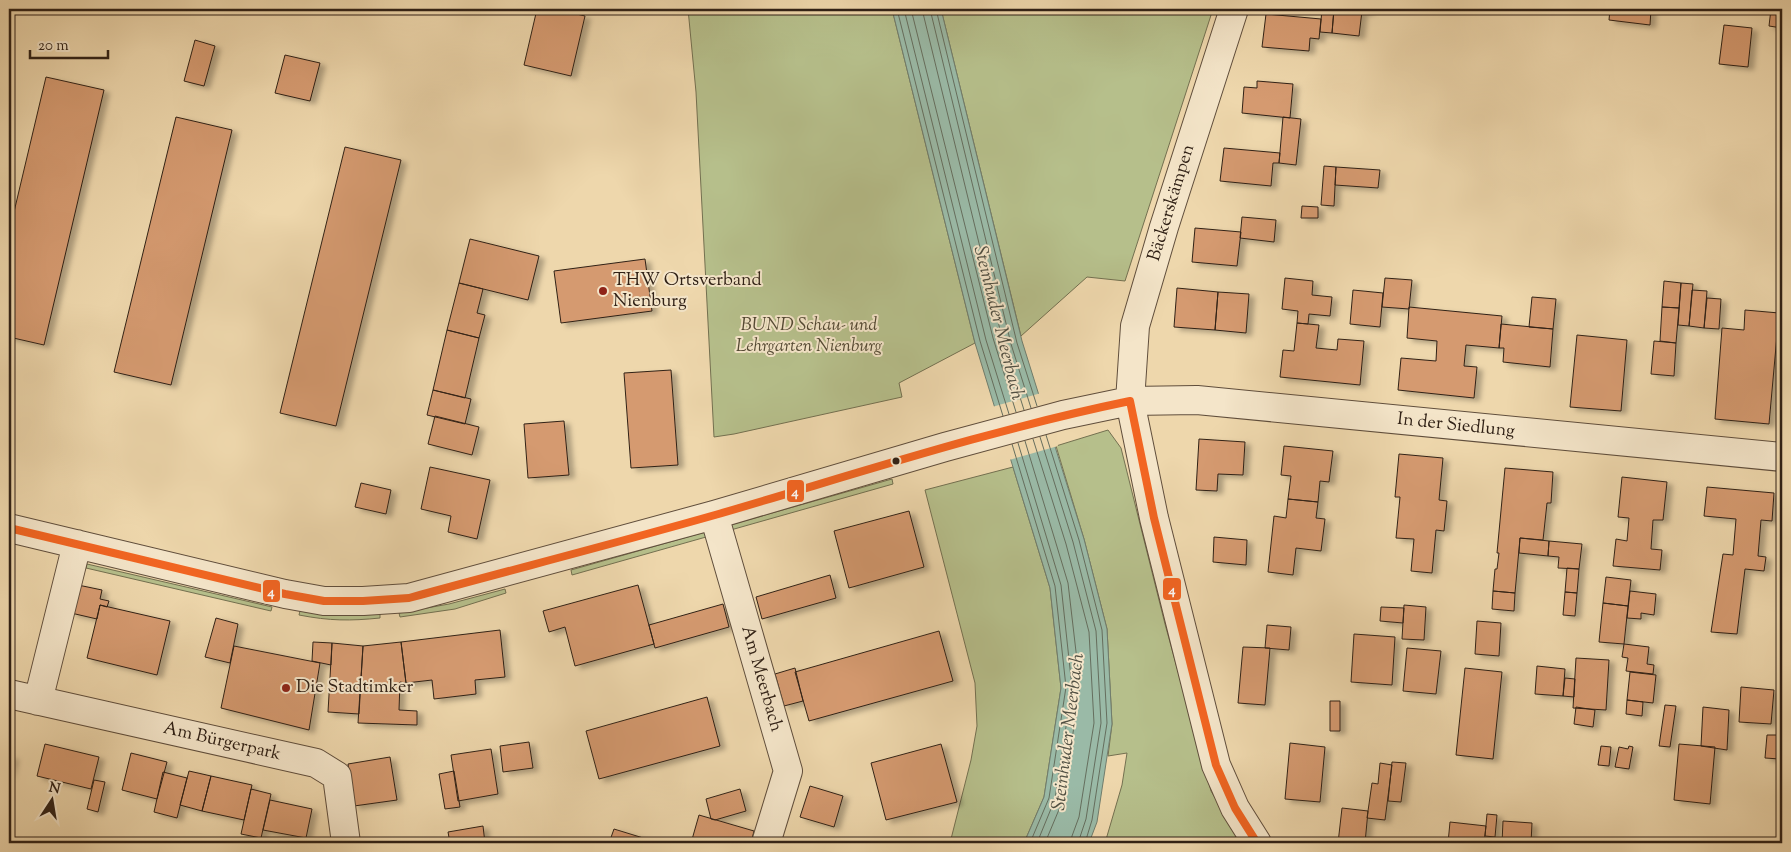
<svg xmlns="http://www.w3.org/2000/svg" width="1791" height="852" viewBox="0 0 1791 852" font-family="'Sorts Mill Goudy',serif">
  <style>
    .green { fill: #b6bf8b; stroke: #737050 }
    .water { fill: #9abaa7; stroke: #707d6d }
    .pier { fill: #eed7ac }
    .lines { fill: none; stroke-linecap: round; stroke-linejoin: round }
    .shore { stroke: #656e5e; stroke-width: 1 }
    .building { fill: #d59a70; stroke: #302116; filter: url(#shadow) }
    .minor-casing { stroke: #604e3c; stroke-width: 30 }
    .minor { stroke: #f4e5c9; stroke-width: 28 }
    .bus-1-casing { stroke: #f4e5c9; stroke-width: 11 }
    .bus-1 { stroke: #f26522; stroke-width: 8 }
    .poi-dot { fill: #8f2418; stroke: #f4e5c9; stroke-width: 2 }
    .bus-dot { fill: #302116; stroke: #f4e5c9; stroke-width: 2 }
    .labels { text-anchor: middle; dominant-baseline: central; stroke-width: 4; stroke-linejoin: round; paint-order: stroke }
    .street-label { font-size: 18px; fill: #302116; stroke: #f4e5c9 }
    .poi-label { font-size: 18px; fill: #302116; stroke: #f4e5c9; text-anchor: start }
    .park-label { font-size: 18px; font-style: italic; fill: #524833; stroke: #f4e5c9 }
    .water-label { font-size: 19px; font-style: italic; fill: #504f42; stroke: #f4e5c9 }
    .line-badge { stroke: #f4e5c9; stroke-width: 2 }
    .badge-label { font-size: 14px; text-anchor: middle; font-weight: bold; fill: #fff }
  </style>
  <defs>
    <filter id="shadow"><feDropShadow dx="5.5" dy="3" stdDeviation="2.5" flood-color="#0004"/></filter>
  </defs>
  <rect width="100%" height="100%" fill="#eed7ac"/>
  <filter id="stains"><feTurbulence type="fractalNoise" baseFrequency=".004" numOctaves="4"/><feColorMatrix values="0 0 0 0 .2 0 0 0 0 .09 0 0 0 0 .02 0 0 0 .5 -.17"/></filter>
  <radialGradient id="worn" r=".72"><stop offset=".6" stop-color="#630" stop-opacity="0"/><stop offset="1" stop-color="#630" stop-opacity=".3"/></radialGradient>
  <!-- green -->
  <path class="green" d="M688,9H892L975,343L899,383L902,397L734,434L714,437L696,92Z
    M941,9H1213L1125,281L1087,277L1021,336Z
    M1108,430L1121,448L1165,624L1211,791L1242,843H1105L1122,785L1127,753L1108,756L1112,724L1107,629L1084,539L1056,446Z
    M1013,467L1050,588L1061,688L1044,797L1024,843H950L971,760L977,726L975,683L925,490Z
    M892,479L893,484L572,575L571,570Z
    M87,564L272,607L271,611L86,568Z
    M505,589L506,593L455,609L400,617L399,613L449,604Z
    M300,611C327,615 352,616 380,614V618C350,621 330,621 299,615Z"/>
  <!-- water -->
  <path class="water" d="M892,9H941L1022,341L1084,539L1107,629L1112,724L1097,822L1089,843H1024L1044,797L1061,688L1050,588L975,343Z"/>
  <!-- pier -->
  <path class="pier" d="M1041,393L1058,446L1009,460L992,407Z"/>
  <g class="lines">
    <!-- shore -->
    <path class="shore" d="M897,9L980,341L1003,416
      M904,9L986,340L1009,414
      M911,9L993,338L1016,412
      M922,9L1004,346L1024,410
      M930,9L1011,344L1031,408
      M936,9L1017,343L1037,406
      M1046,435L1079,540L1102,630L1107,723L1092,820L1085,843
      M1040,437L1073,542L1096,631L1101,723L1086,819L1078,843
      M1033,439L1066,544L1089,632L1094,723L1079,817L1072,836L1071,843
      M1025,441L1068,583L1080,686L1063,800L1045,843
      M1018,443L1061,585L1072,687L1055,799L1037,843
      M1012,444L1055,586L1066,687L1049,798L1030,843"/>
  </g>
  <!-- building -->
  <path class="building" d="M537,9H556L585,16L571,76L524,65Z
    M1322,9H1334L1332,33L1320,32Z
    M1334,9L1362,11L1359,36L1332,33Z
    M1337,9H1369L1368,12Z
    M1610,9H1651L1650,25L1609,20Z
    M1771,9H1782V28L1769,26Z
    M1266,14L1321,19L1319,39L1310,38L1309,51L1262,47Z
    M1724,25L1752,28L1748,67L1719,64Z
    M195,40L215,46L204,86L184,81Z
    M285,55L320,63L310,101L275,93Z
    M46,77L104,90L44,345L9,337V233Z
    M1257,81L1293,84L1290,118L1242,113L1244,87L1257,88Z
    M176,117L232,130L171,385L114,372Z
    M1283,117L1301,119L1296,165L1279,163Z
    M345,147L401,160L336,426L280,413Z
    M1224,148L1280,153L1279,163H1273L1271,186L1220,181Z
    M1324,166L1336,167L1334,206L1321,205Z
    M1336,167L1380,170L1378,188L1335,185Z
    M1302,206L1318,207V218H1301Z
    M1242,217L1276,220L1274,242L1240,238Z
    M1195,228L1241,232L1237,266L1192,262Z
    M470,239L539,256L528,300L459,283Z
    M645,259L652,311L561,323L554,271Z
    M1285,278L1313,281L1312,295L1332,297L1330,316L1309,314L1308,324L1297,323L1298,311L1282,309Z
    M1385,278L1412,280L1409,309L1382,307Z
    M1664,281L1681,283L1679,308L1662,307Z
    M459,283L483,289L477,313L485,315L479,338L447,330Z
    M1681,283L1693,284L1689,326L1678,325Z
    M1177,288L1218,292L1215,330L1174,327Z
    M1353,290L1383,293L1380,327L1350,324Z
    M1692,290L1707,291L1704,328L1689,326Z
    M1218,292L1249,294L1246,333L1215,330Z
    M1532,297L1556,299L1553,329L1529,327Z
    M1707,298L1721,299L1719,329L1704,328Z
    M1409,307L1502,316L1499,348L1466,345L1464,366L1477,367L1474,398L1398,390L1401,358L1436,361L1437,341L1407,338Z
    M1662,307L1679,308L1676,343L1660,341Z
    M1745,310L1779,313L1769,424L1715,419L1722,328L1744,330Z
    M1297,323L1319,325L1316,348L1337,350L1338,339L1364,341L1360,385L1280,377L1283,350L1294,351Z
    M1501,324L1553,329L1550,367L1503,362L1504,348H1499Z
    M447,330L479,338L465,398L433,390Z
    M1577,335L1627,340L1621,411L1570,407Z
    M1654,341L1676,343L1674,376L1651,374Z
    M671,370L678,465L631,468L624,373Z
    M433,390L471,399L465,424L427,415Z
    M435,416L479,427L472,455L428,444Z
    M564,421L569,475L528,478L524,424Z
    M1199,439L1245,442L1243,475L1218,474L1217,491L1196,490Z
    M1284,446L1333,451L1329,482L1320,481L1318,502L1288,499L1291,476L1281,475Z
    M1399,454L1443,458L1439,500L1447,501L1444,531L1436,530L1432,573L1411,571L1414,539L1396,538L1400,497H1395Z
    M430,467L490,480L477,539L448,532L451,516L421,509Z
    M1505,468L1553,472L1551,503H1547L1543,540L1520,538L1515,593L1493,591L1495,569H1497L1499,553H1497Z
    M1622,477L1667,482L1663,520H1653L1651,549L1662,550L1660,570L1613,566L1616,539L1627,541L1629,518L1618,517Z
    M361,483L391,490L386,514L355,507Z
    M1707,487L1774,493L1772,521L1761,520L1758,556L1766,557L1764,571L1745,569L1737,634L1711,632L1723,554L1733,555L1736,519L1704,516Z
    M1288,499L1318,502L1316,518L1325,519L1321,551L1296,548L1293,575L1268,572L1274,516L1286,518Z
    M909,511L924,567L849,588L834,531Z
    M1214,537L1247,540L1246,565L1213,562Z
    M1520,538L1549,541L1548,556L1519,553Z
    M1549,541L1582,544L1579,569L1558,568L1559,557L1548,556Z
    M1567,568L1579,569L1577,593L1565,592Z
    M830,575L836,598L762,619L756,597Z
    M1606,577L1631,580L1628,606L1603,603Z
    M78,585L102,590L100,599L109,601L107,607L100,605L97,619L71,613Z
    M638,585L654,644L575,666L565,627L549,632L543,611Z
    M1493,591L1515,593L1514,611L1492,609Z
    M1630,591L1656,594L1654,615L1641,613V619L1627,618Z
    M1565,592L1577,593L1575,616L1563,615Z
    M1603,603L1628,606L1624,644L1599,642Z
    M723,604L729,627L655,648L649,625Z
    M100,605L170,621L157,675L87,658Z
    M1404,605L1426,607L1424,640L1402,639Z
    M1381,607L1404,608L1403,623L1380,621Z
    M216,618L238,624L230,663L205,657Z
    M1477,621L1501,623L1499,656L1475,654Z
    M1267,625L1291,627L1289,650L1265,648Z
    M500,630L505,677L475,680L476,694L434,699L432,680L406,683L401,642Z
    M939,631L953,681L809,721L795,672Z
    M1354,634L1395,637L1392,685L1351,682Z
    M313,642L332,643L331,665L312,661Z
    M401,642L406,683L400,682L399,710L417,711V725L358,723L363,646Z
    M332,643L363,646L359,714L328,712Z
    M1624,644L1649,647L1647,664L1654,665L1653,674L1626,671L1628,658L1622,657Z
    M234,646L320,663L309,730L221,708Z
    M1243,647L1270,648L1265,705L1238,703Z
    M1407,648L1441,651L1436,694L1403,691Z
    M1576,658L1609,660L1606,710L1573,708Z
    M1537,666L1565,669L1563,696L1535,694Z
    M795,668L803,701L784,706L775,674Z
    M1465,668L1502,672L1493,759L1456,755Z
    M1630,672L1656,675L1653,703L1627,700Z
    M1565,678L1575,679L1574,697L1563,696Z
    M1741,687L1774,690L1771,724L1739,722Z
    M707,697L720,746L599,779L586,731Z
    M1627,700L1643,702L1642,716L1626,714Z
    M1330,701H1340V731H1330Z
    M1665,705L1676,706L1670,747L1659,746Z
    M1576,707L1595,710L1593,727L1574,724Z
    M1703,707L1729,710L1727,750L1701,746Z
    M1767,735H1781L1780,759L1765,758Z
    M529,742L533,768L503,772L500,746Z
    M1290,743L1325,747L1320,802L1285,799Z
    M45,744L99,757L91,789L37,776Z
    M941,744L957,802L886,820L871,763Z
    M1679,744L1715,747L1710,804L1674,800Z
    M1601,746L1611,747L1609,766L1598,765Z
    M1629,746L1633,747L1629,769L1615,767L1619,747L1628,749Z
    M491,749L498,794L458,801L451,755Z
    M131,753L167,762L157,799L122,790Z
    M9,756L13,757L9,775Z
    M390,757L397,800L354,806L348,764Z
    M1392,762L1406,763L1401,802L1388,801Z
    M1380,763L1392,765L1385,820L1367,818L1372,783L1378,784Z
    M189,771L211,776L202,811L180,805Z
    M454,771L460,807L445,809L439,774Z
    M163,772L187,778L177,818L154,812Z
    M211,776L252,785L244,820L202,811Z
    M94,780L105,782L98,812L87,809Z
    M810,786L843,796L834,827L800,817Z
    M251,789L271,794L261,838L241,834Z
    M740,789L746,811L715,820L711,819L706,799Z
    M270,800L312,809L306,838L263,830Z
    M1342,808L1368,811L1365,843H1338Z
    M1487,814L1497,815L1495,837L1485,836Z
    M699,815L754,831L751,843H691Z
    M1503,821L1532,823L1531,843H1502Z
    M1450,822L1486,826L1484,843H1448Z
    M483,826L485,843H450L448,832Z
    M614,829L653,841V843H609Z"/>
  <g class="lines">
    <defs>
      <path id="minor" d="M1234,9L1164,227L1135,326L1130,401L1154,518L1216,765L1235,808L1257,843
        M714,515L788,771L766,843
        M9,528L285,594L324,601H363L409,598L714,515L945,447L1063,415L1130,401L1197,400L1782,457
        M9,694L316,763L337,776L346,843
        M38,701L77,544"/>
    </defs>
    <!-- minor casing -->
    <use href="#minor" class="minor-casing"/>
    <!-- minor -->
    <use href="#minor" class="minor"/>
    <defs>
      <path id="bus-1" d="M9,528L285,594L324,601H363L409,598C511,570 613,544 715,515C853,475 989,430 1130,401L1154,518L1216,765L1235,808L1257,843"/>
    </defs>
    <!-- bus-1 casing -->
    <use href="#bus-1" class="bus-1-casing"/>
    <!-- bus-1 -->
    <use href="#bus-1" class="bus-1"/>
  </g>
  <!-- markers -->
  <g class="poi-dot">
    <circle cx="603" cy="291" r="5"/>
    <circle cx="286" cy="688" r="5"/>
  </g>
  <circle class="bus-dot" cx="896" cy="461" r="4.5"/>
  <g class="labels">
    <!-- street labels -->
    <g class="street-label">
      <text transform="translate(1172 203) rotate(-73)">Bäckerskämpen</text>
      <text transform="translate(1456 426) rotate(6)">In der Siedlung</text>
      <text transform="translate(761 679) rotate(74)">Am Meerbach</text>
      <text transform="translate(222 742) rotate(13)">Am Bürgerpark</text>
    </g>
    <!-- poi labels -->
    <g class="poi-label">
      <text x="613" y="281">THW Ortsverband<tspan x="613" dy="21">Nienburg</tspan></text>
      <text x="296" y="688">Die Stadtimker</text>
    </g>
    <!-- park labels -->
    <g class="park-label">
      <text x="809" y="326">BUND Schau- und<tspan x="809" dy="21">Lehrgarten Nienburg</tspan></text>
    </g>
    <!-- water labels -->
    <g class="water-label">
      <text transform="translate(998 323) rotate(76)">Steinhuder Meerbach</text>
      <text transform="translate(1069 732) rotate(-83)">Steinhuder Meerbach</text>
    </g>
  </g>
  <g class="line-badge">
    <rect x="786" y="479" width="19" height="24" rx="5" fill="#f26522"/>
    <rect x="1162" y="577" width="20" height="24" rx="5" fill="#f26522"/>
    <rect x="262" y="579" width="19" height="24" rx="5" fill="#f26522"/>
  </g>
  <g class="badge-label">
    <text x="795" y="496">4</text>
    <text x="1172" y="594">4</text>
    <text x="271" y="596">4</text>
  </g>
  <!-- margin -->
  <rect width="1791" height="852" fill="none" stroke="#eed7ac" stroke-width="30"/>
  <rect x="10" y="10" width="1771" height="832" fill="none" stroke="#302116" stroke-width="2.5"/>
  <rect x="15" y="15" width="1761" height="822" fill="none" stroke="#302116"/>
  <!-- north arrow -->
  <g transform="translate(52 800) rotate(12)" stroke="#f4e5c9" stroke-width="4" paint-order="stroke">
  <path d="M0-4L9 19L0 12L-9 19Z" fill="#302116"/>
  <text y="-8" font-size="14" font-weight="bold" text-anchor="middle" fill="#302116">N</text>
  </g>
  <!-- scale -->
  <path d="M30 50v8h78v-8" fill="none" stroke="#302116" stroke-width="2.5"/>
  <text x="38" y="50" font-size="15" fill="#302116" stroke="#f4e5c9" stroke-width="4" paint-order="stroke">20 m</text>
  <rect width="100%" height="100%" filter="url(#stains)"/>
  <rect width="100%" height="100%" fill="url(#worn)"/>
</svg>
